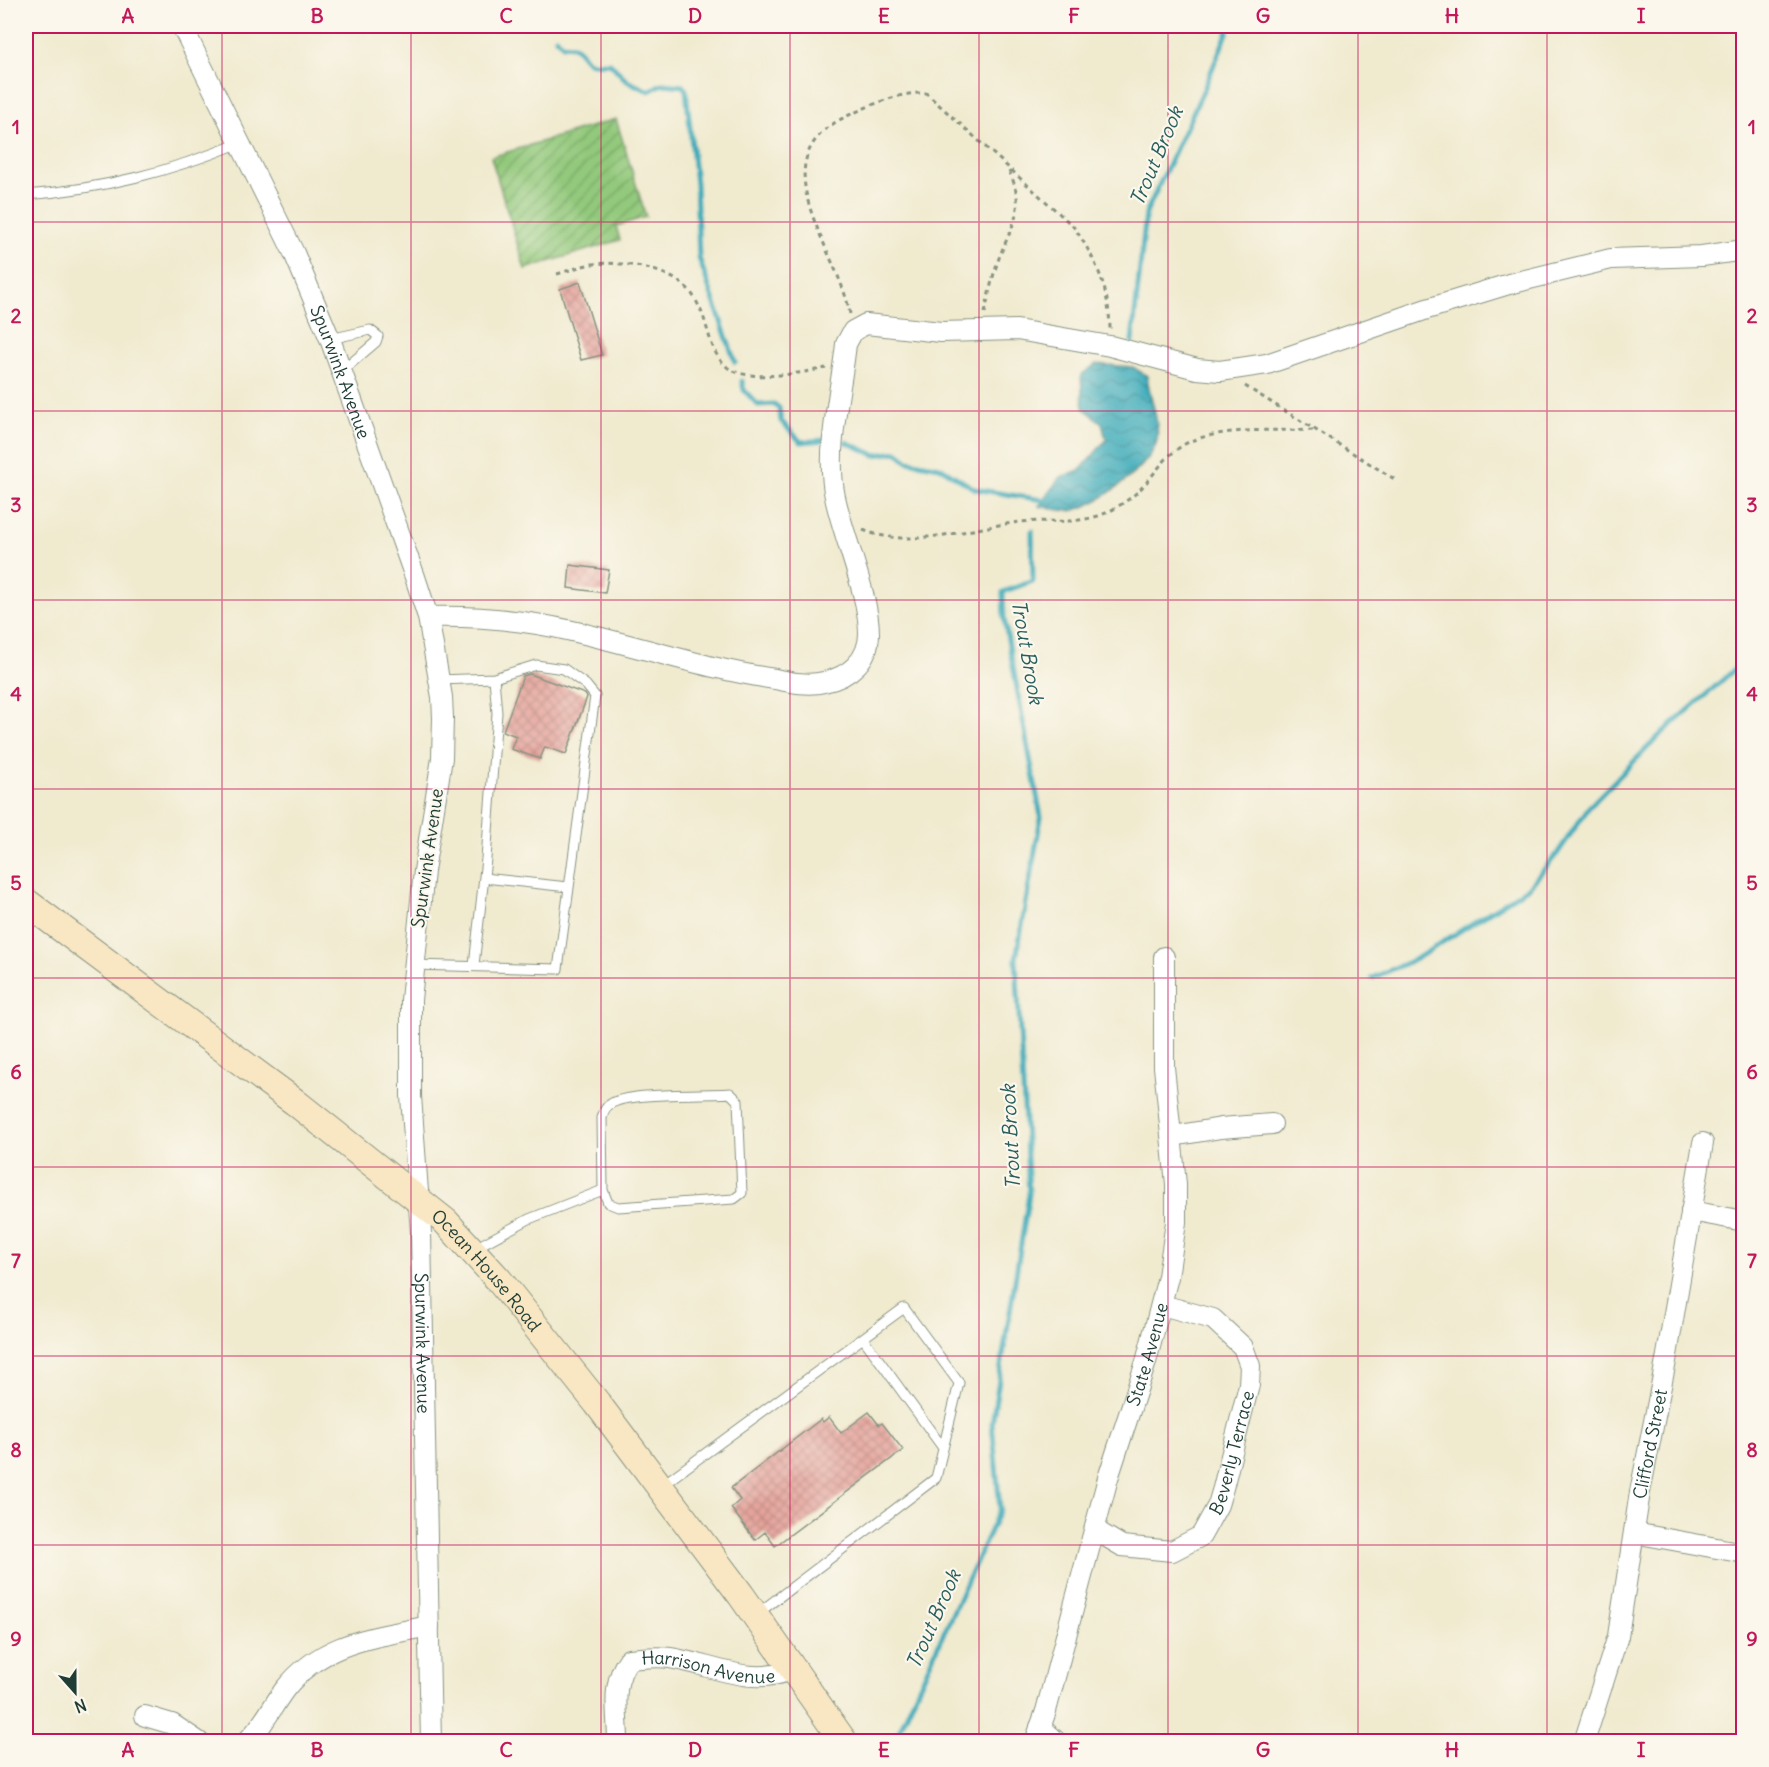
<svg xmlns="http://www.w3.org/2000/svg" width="1769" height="1767" viewBox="0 0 1769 1767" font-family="Delius,sans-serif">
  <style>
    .garden { fill: url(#garden-furrows); stroke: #598358; stroke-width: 1.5 }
    .water { fill: url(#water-waves); stroke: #2e7477; stroke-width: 1.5 }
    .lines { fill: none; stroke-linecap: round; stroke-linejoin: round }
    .stream { stroke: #3cabba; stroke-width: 5 }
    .building { fill: url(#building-cross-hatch) }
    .lane-casing { stroke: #889482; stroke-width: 11 }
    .street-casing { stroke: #889482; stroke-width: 22 }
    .secondary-casing { stroke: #889482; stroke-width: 29 }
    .path { stroke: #889482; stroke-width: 3; stroke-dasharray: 4.5 4.5; stroke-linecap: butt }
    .lane { stroke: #fff; stroke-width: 9 }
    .street { stroke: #fff; stroke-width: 20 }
    .secondary { stroke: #f9e7c3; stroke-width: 27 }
    .grid { fill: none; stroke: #c2185b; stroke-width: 1.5; stroke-opacity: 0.55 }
    .labels { text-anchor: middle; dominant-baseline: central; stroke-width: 4.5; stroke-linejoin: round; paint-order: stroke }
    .street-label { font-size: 18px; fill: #1f3d34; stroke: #fbf7ec }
    .water-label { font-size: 20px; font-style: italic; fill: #285e5c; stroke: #fbf7ec }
    .neatline { fill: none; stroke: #c2185b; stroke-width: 2 }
    .grid-label { font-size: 20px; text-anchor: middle; font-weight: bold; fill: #c2185b }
  </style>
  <defs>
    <pattern id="garden-furrows" width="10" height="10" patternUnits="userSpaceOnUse" patternTransform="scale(1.5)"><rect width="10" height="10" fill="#93c97b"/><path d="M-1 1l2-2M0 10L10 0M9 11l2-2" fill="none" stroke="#77a466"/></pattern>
    <pattern id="water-waves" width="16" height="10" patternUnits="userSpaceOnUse" patternTransform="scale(1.5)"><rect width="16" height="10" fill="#3cabba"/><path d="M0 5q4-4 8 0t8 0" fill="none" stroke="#328c98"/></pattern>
    <pattern id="building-cross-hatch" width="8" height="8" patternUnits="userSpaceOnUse" patternTransform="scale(1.5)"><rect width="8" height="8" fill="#e49e96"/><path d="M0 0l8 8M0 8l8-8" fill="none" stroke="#b8827b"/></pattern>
  </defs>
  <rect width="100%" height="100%" fill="#fbf7ec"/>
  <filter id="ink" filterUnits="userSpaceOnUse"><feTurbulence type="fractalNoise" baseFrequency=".0167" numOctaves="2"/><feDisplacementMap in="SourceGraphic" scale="12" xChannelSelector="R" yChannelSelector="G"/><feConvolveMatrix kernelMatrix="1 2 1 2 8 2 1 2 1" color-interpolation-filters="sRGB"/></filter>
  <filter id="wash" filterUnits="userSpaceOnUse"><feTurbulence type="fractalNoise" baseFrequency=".008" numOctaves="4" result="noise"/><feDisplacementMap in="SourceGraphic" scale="24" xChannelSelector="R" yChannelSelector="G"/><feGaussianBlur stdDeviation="1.35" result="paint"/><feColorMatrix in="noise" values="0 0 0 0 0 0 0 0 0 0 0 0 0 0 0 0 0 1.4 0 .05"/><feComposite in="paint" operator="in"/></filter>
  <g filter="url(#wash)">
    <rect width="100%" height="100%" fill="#f0eacf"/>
    <!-- garden -->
    <path class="garden" d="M616,119L646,217L616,226L620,240L525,269L491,157Z"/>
    <!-- water -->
    <path class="water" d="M1096,364L1133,367L1147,376C1149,395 1160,421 1157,440C1151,467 1101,502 1075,510C1066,513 1049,508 1039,506L1059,478L1081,469L1106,440L1102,423L1083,408L1081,375Z"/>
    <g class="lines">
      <!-- stream -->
      <path class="stream" d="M556,38L563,45L574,46C593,62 579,64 610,63L627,81L649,91L662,84L683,86L686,90L696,184L699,258L735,362
        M1132,341L1146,213L1204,89L1230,26
        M742,381L744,390L758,405L774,404L779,408L781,421L801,442L825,440
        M846,442L875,455L897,452L908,461L940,467L975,489L1043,500
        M1372,978L1416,959L1529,887L1557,854L1589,807L1659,736L1744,661
        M894,1742L1000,1509L992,1423L1029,1194L1016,959L1041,817L1004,618L1003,592L1033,581L1032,531"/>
    </g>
    <g id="blocks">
      <!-- building -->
      <path class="building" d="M580,282L602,355L581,360L560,289Z
        M570,565L609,570L605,593L568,588Z
        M530,674L585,694L587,697L566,754L545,747L540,759L511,749L516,736L503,731L523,676Z
        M869,1412L879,1425L882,1423L903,1450L775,1546L765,1532L755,1540L731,1508L740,1500L731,1488L821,1419L823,1422L829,1417L841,1433Z"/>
    </g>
  </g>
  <g filter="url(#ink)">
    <use href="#blocks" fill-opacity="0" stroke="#889482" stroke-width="1.5"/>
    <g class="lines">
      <defs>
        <path id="lane" d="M26,195C102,189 169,172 240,143
          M330,339L370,330L378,336L376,342L342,371
          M484,878L568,887
          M413,965L558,969L595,696L586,685L564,669L536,665L494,678L439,680
          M474,965L486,859L497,713L494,678
          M475,1248L529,1219L603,1190L608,1203L618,1207L734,1199L742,1193L738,1101L730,1093C704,1095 632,1092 612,1103C605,1107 604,1111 602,1118L603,1190
          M863,1338L943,1448
          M661,1486L904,1308L959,1383L936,1478L757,1614"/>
        <g id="street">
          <path id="s1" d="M182,26L294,253L330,339L415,577L428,617L442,697L443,718L442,758L424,871L411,1000V1096L421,1233L431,1742"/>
          <path d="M428,617C475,616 526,620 572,631C639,646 706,669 775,679C790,682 808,686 824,682C849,677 869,660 869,633C869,595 843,536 835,497C825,449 841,392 846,344L853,331L866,324L941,332L1017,330L1110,346L1197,369L1220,371L1267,364L1427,309L1509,284L1611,259L1702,256L1744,250"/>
          <path d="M1173,1136L1221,1128L1272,1124"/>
          <path d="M1691,1211L1744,1221"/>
          <path id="s2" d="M1095,1530L1122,1546L1172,1551L1201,1536L1218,1505L1223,1488L1249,1385L1250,1366L1243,1347L1213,1319L1162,1305"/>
          <path d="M1634,1533L1744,1553"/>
          <path d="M145,1716L172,1724L199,1742"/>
          <path d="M1040,1727L1057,1742"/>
          <path d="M246,1742C262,1729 272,1706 285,1689C323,1641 373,1638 429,1626"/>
          <path id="s3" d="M618,1742C618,1711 610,1685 629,1659C643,1658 656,1656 670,1658C711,1664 752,1688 792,1669"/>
          <path id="s4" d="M1035,1742L1046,1711L1108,1478L1146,1362L1168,1277L1176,1222V1184L1164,1067V957"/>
          <path id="s5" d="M1584,1742L1618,1636L1640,1492L1666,1361L1703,1143"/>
        </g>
        <g id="secondary">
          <path id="s6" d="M26,902L295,1102L446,1222L498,1279L597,1403L741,1595L844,1742"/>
        </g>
      </defs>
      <!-- lane casing -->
      <use href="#lane" class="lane-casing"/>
      <!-- street casing -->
      <use href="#street" class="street-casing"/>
      <!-- secondary casing -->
      <use href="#secondary" class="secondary-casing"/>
      <!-- path -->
      <path class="path" d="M557,274C568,271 580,266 592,264C621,261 662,267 685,286C693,293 698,304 702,313C709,331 711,354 727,367C745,383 803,373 826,368
        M985,313C988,298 991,282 996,267C1008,228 1029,213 1009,171
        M850,314C838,247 755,160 847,116C871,105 899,92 926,93L1073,226C1096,259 1109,288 1110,329
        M1245,386L1396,480
        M863,530C912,550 971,527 1021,522C1046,520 1072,524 1098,516C1107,513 1118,507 1126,501C1150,486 1161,455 1189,442C1223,427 1278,431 1316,430"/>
      <!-- lane -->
      <use href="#lane" class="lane"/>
      <!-- street -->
      <use href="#street" class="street"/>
      <!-- secondary -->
      <use href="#secondary" class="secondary"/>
    </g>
  </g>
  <!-- grid -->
  <path class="grid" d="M222,26V1742M411,26V1742M601,26V1742M790,26V1742M979,26V1742M1168,26V1742M1358,26V1742M1547,26V1742M26,222H1744M26,411H1744M26,600H1744M26,789H1744M26,978H1744M26,1167H1744M26,1356H1744M26,1545H1744"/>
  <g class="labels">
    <!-- street labels -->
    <g class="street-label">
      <text stroke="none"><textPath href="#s1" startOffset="381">Spurwink Avenue</textPath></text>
      <text transform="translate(427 858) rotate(-82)">Spurwink Avenue</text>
      <text stroke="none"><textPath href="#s6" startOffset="591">Ocean House Road</textPath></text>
      <text stroke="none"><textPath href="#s1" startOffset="1371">Spurwink Avenue</textPath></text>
      <text stroke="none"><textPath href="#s4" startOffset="404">State Avenue</textPath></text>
      <text stroke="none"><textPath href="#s5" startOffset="306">Clifford Street</textPath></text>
      <text stroke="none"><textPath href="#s2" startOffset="204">Beverly Terrace</textPath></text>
      <text stroke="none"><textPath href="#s3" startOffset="166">Harrison Avenue</textPath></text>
    </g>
    <!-- water labels -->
    <g class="water-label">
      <text transform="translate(1156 156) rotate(-67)">Trout Brook</text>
      <text transform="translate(1028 652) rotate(80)">Trout Brook</text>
      <text transform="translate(1010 1137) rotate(-93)">Trout Brook</text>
      <text transform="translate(933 1619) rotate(-66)">Trout Brook</text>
    </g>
  </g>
  <!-- margin -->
  <rect width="1769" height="1767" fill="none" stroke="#fbf7ec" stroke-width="66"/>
  <!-- north arrow -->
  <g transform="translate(75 1692) rotate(159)" stroke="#fbf7ec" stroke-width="4.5" paint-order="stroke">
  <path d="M0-4.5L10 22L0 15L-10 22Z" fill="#1f3d34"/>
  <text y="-9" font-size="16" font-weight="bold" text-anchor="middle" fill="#1f3d34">N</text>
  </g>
  <rect x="33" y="33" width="1703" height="1701" class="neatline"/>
  <g class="grid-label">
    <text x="128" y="23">A</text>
    <text x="317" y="23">B</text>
    <text x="506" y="23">C</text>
    <text x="695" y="23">D</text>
    <text x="884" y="23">E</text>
    <text x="1074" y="23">F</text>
    <text x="1263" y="23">G</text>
    <text x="1452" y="23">H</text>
    <text x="1641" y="23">I</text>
    <text x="16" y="134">1</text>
    <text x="1752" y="134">1</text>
    <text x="16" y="323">2</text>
    <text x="1752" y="323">2</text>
    <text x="16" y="512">3</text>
    <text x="1752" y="512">3</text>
    <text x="16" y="701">4</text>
    <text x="1752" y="701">4</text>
    <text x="16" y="890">5</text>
    <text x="1752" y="890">5</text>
    <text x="16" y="1079">6</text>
    <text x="1752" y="1079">6</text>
    <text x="16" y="1268">7</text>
    <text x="1752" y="1268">7</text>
    <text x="16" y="1457">8</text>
    <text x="1752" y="1457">8</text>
    <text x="16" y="1646">9</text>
    <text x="1752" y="1646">9</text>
    <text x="128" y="1757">A</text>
    <text x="317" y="1757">B</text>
    <text x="506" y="1757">C</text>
    <text x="695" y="1757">D</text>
    <text x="884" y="1757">E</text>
    <text x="1074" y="1757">F</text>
    <text x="1263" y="1757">G</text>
    <text x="1452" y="1757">H</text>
    <text x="1641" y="1757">I</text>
  </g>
</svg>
